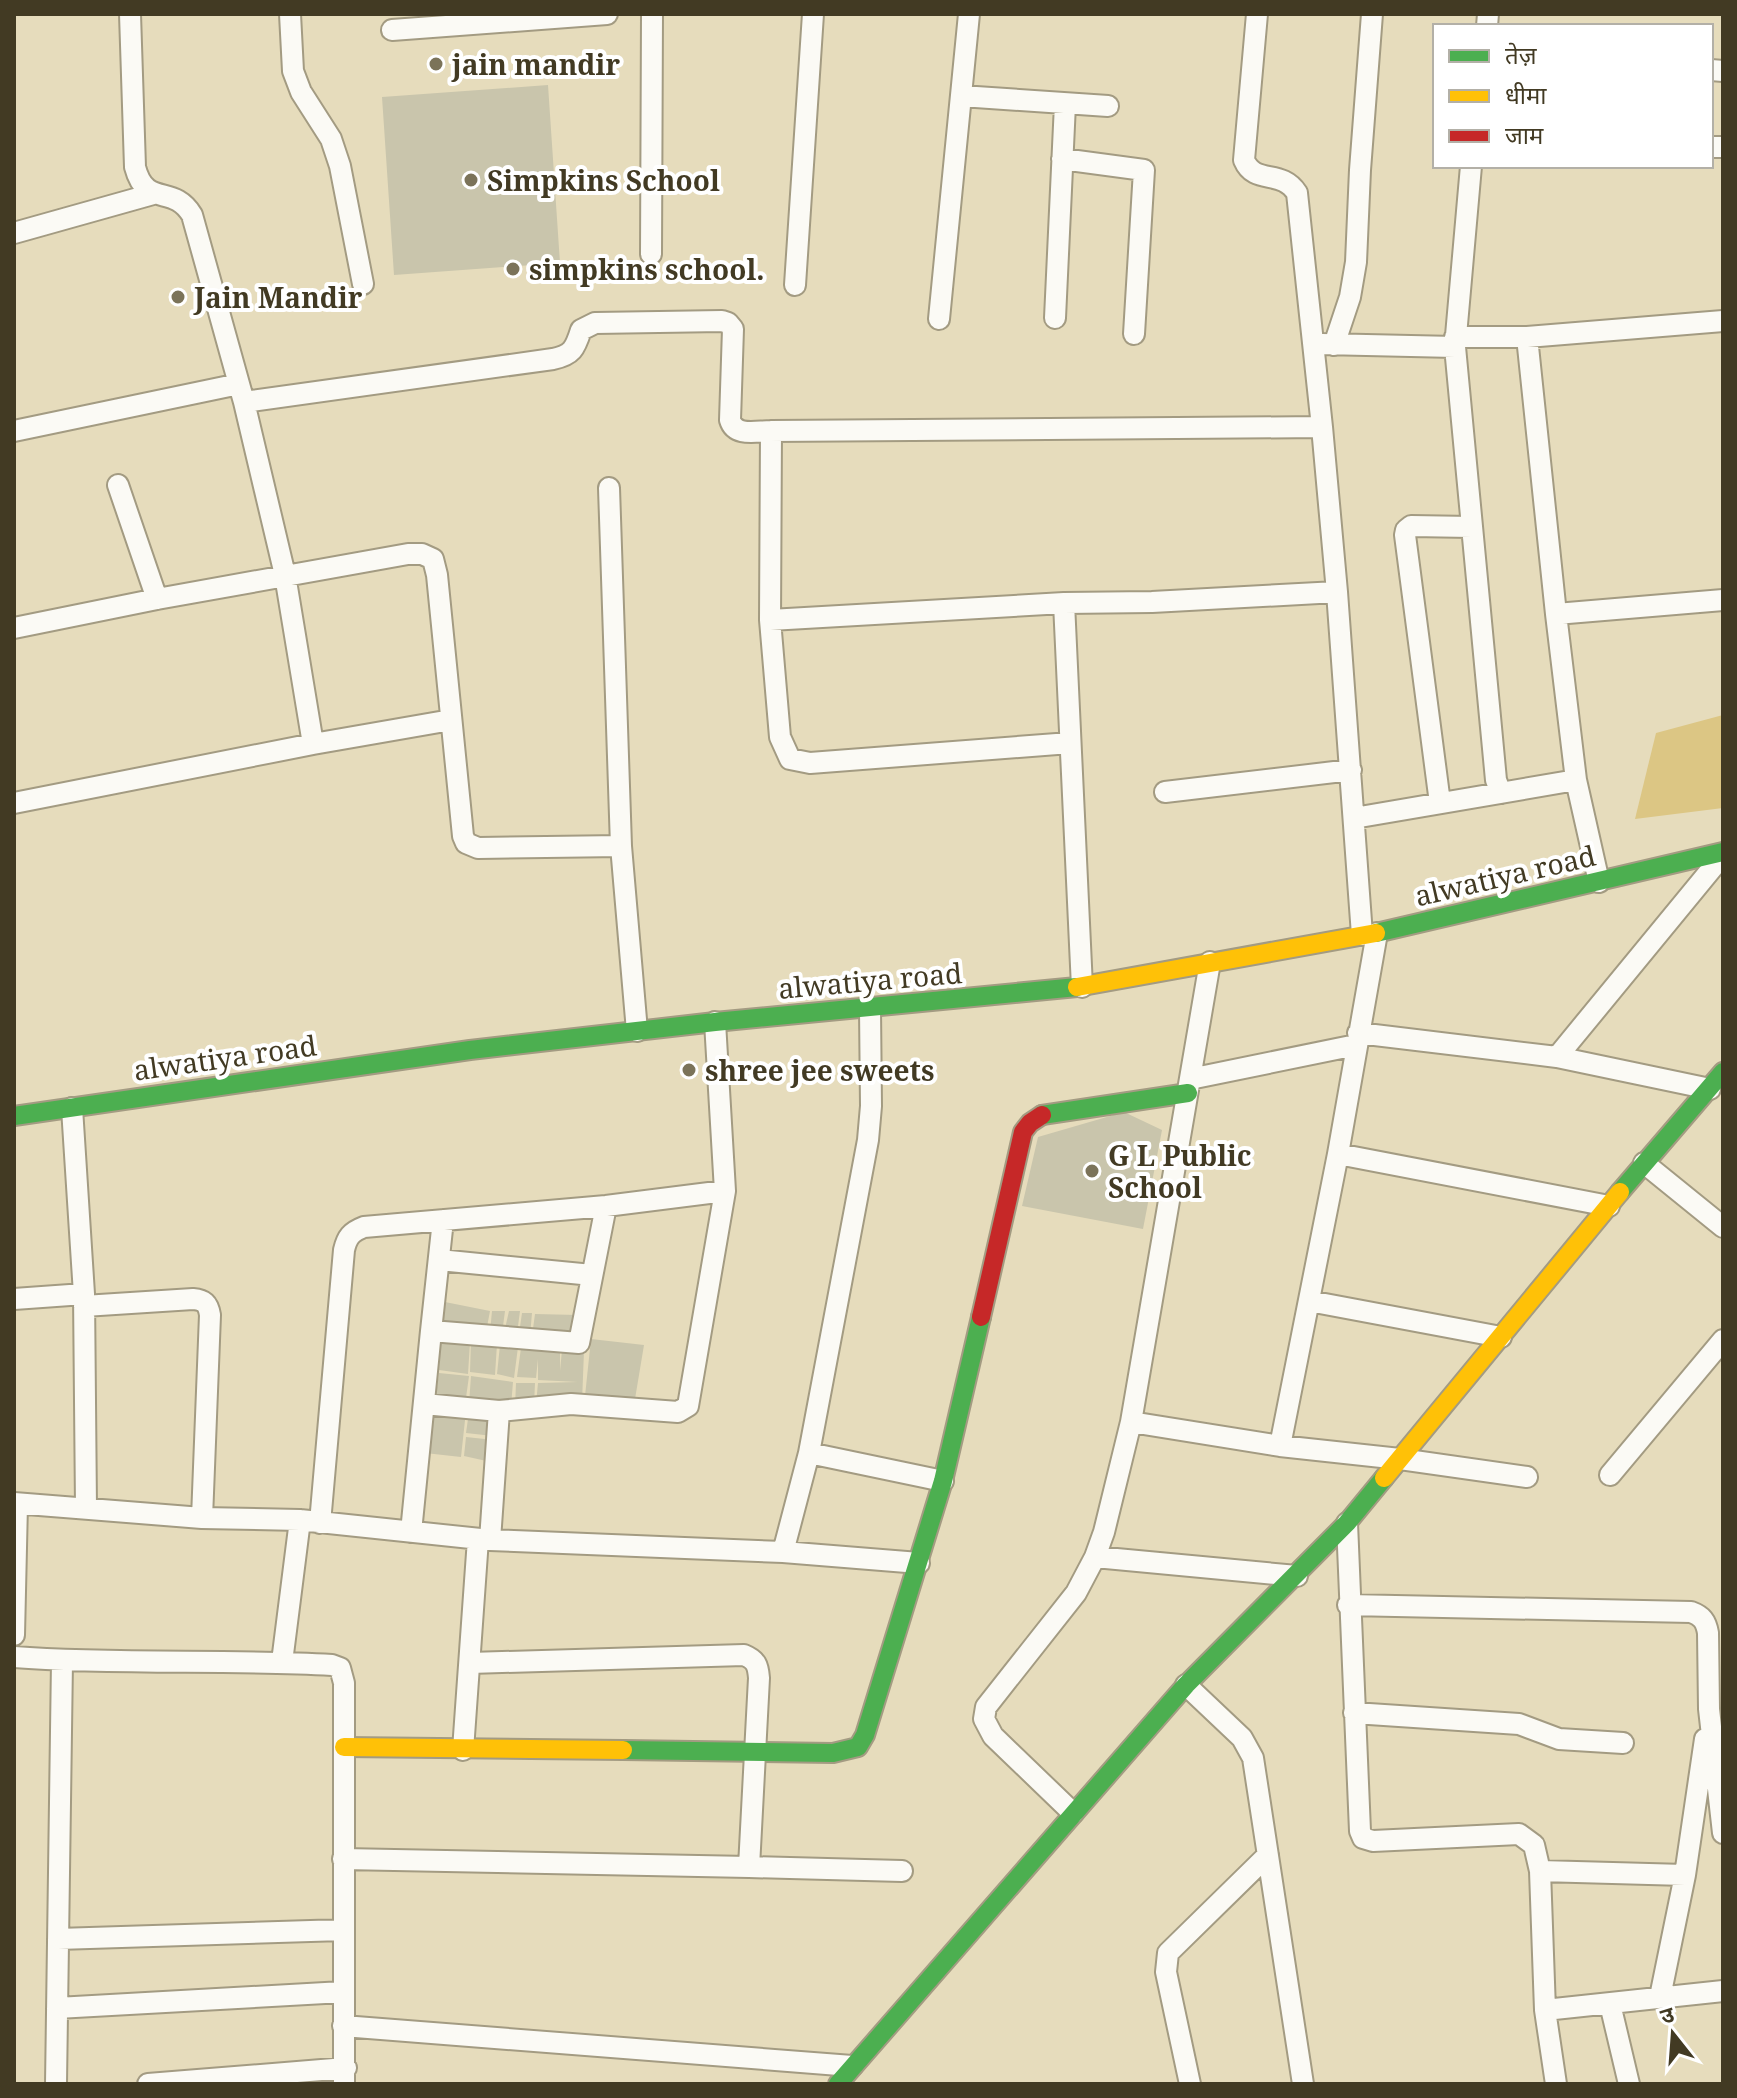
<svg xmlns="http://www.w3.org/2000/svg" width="1737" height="2098" viewBox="0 0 1737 2098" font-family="'Noto Serif','Noto Sans Devanagari',serif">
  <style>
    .green { fill: #dcc684 }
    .building { fill: #c9c5ac }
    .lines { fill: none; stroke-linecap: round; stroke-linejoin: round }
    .street-casing { stroke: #a39b82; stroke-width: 24 }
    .fast-casing { stroke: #a39b82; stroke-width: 22 }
    .slow-casing { stroke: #a39b82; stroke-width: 22 }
    .jam-casing { stroke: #a39b82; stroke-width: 22 }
    .street { stroke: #fbfaf5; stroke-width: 20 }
    .fast { stroke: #4caf50; stroke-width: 18 }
    .slow { stroke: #ffc107; stroke-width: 18 }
    .jam { stroke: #c62828; stroke-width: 18 }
    .poi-dot { fill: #7b7359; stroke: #fff; stroke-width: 3 }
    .labels { text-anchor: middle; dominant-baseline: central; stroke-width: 8; stroke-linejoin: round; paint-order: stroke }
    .poi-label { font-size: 28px; font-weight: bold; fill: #423a23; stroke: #fff; text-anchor: start }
    .street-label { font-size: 28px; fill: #423a23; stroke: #fff }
  </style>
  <rect width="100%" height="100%" fill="#e6dcbc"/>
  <!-- green -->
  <path class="green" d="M1723,715V808L1635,819L1656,733Z"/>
  <!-- building -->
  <path class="building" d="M548,85L560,263L394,275L382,97Z
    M1124,1112L1162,1130L1143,1229L1022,1206L1038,1137Z
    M445,1302L490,1311L486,1332L441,1330Z
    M492,1311H505L502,1334L490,1332Z
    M509,1311H520L517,1334L504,1333Z
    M522,1313H532L530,1336L519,1334Z
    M535,1314L578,1315L576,1340L532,1336Z
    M441,1339L470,1342L468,1374L439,1370Z
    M591,1339L644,1345L634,1405L585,1396Z
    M471,1341L497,1344L495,1375L470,1372Z
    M500,1345L518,1347L514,1378L497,1374Z
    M521,1348L560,1349V1371L562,1350L584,1351L582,1402L536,1404L538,1383L578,1382L538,1380V1359L536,1378L517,1377Z
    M439,1373L469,1376L465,1405L435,1402Z
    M471,1376L513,1382L511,1406L469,1404Z
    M516,1383H535L534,1405L515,1407Z
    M430,1409L466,1411L461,1457L425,1453Z
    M469,1412L495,1414L493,1436L466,1433Z
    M466,1437L494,1440L491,1462L464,1456Z"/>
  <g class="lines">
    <defs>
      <path id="street" d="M130,14L135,167C146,209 173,183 192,215L244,402L285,575L313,744
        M290,14L293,71L301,92L331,139L340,166L363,284
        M1257,14L1244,160C1255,186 1281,168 1297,193L1322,427
        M1487,26L1488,14
        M392,30L607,14
        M1711,70L1723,71
        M961,96L1108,106
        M1711,147H1723
        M1062,159L1144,170L1134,334
        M1471,166L1455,347L1496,780L1501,793
        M14,233L153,194
        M651,254L652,14
        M795,285L813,14
        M1055,318L1065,104
        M939,319L969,14
        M1455,337H1527L1723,321
        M1527,337L1556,614
        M1322,344L1455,347
        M1334,345L1350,297L1356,262L1360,170L1372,14
        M244,402L553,359C572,355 575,349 581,330L595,323L722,321L728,323L733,329L730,420C735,437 756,431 771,431
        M14,431L239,384
        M118,485L157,599
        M609,488L621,846
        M1064,603L1152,602L1337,592
        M770,620L771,431L1322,427L1337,592L1362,935
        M14,628L157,599L408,554H422L433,559L437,575L463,836L466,843L478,848L621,846L637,1031
        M1070,743L810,763L790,759L780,737L770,620L1064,603L1082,987
        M1165,792L1351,770
        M14,803L313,744L451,720
        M1440,803L1405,535L1406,530L1411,526L1472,527
        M1354,818L1576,780
        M1599,882L1576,780L1556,614L1723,600
        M1358,1033L1557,1057L1723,855
        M1557,1057L1710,1089
        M1190,1079L1356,1045
        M72,1108L84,1294L86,1508
        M1338,1154L1609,1206
        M1644,1163L1723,1227
        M439,1260L592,1275
        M14,1299L84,1294
        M1309,1301L1501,1337
        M84,1306L193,1299C204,1300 208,1303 210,1315L202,1518
        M431,1331L443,1220
        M424,1404L499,1411L571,1404L678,1412L688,1406L725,1191L715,1022
        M1131,1422L1280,1446L1400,1459L1527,1477
        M1280,1446L1338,1154L1377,933
        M809,1453L943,1481
        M1610,1475L1723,1340
        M14,1503L202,1518L300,1520L490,1540L783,1552L809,1453L868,1140L871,1106L870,1009
        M320,1523L344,1250C347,1237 351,1232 364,1227L606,1206L725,1191
        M1347,1523L1360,1831L1363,1838L1373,1841L1519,1834L1534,1845L1540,1871L1545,2010L1556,2084
        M411,1532L431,1331L579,1343L606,1206
        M490,1540L499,1411
        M783,1552L919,1563
        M1095,1557L1297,1576
        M1348,1605L1691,1612C1702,1616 1706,1621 1708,1633L1709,1709L1723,1833
        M14,1635L17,1504
        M14,1657C120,1665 226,1659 332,1665L340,1668L344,1683V2084
        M282,1662L300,1520
        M1186,1685L1242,1738L1253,1758L1303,2084
        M1354,1713L1519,1724L1559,1739L1623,1743
        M463,1750L478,1539
        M1073,1813L993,1736L984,1719L986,1707L1076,1593L1095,1557L1104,1532L1131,1422L1210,962
        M343,1859L749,1867L759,1678C758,1665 756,1660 744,1655L470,1663
        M749,1867L902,1871
        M1540,1871L1685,1875
        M58,1939L343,1930
        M1660,1997L1685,1875L1705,1739
        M1610,2004L1629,2084
        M57,2008L343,1992
        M1545,2010L1723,1991
        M343,2026L852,2066
        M56,2084L62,1661
        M148,2084L346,2068
        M1190,2084L1166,1972L1168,1953L1268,1855"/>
      <path id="fast" d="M1376,933L1723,852
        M1042,1115L1188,1093
        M14,1116L470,1050L715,1022L1077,987
        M1620,1192L1723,1072
        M623,1750L833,1753L858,1747L865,1735L943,1481L981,1317
        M838,2084L1186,1685L1347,1523L1384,1478"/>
      <path id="slow" d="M1077,987L1376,933
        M1384,1478L1620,1192
        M344,1747L623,1750"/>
      <path id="jam" d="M981,1317L1023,1132L1030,1123L1042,1115"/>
    </defs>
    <!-- street casing -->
    <use href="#street" class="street-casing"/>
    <!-- fast casing -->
    <use href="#fast" class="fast-casing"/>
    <!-- slow casing -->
    <use href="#slow" class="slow-casing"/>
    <!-- jam casing -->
    <use href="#jam" class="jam-casing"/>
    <!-- street -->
    <use href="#street" class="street"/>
    <!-- fast -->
    <use href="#fast" class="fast"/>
    <!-- slow -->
    <use href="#slow" class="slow"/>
    <!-- jam -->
    <use href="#jam" class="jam"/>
  </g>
  <!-- markers -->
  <g class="poi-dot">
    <circle cx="436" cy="64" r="8"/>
    <circle cx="471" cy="180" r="8"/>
    <circle cx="513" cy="269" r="8"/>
    <circle cx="178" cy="297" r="8"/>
    <circle cx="689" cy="1070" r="8"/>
    <circle cx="1092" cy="1171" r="8"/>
  </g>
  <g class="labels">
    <!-- poi labels -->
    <g class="poi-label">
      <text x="452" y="64">jain mandir</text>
      <text x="487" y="180">Simpkins School</text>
      <text x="529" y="269">simpkins school.</text>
      <text x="194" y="297">Jain Mandir</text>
      <text x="705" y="1070">shree jee sweets</text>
      <text x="1108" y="1155">G L Public<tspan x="1108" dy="32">School</tspan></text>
    </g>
    <!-- street labels -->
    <g class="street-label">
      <text transform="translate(1505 875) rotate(-13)">alwatiya road</text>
      <text transform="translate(870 980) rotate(-5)">alwatiya road</text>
      <text transform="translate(225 1057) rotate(-8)">alwatiya road</text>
    </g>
  </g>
  <!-- border -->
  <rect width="1737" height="2098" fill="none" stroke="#423a23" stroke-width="32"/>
  <!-- legend -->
  <rect x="1433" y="24" width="280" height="144" fill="#ffffff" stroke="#b3b0a7" stroke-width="2"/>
  <rect x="1449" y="50" width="40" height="12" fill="#4caf50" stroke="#b3b0a7" stroke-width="2"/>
  <text x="1505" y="64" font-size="24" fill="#423a23">तेज़</text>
  <rect x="1449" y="90" width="40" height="12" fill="#ffc107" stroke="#b3b0a7" stroke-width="2"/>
  <text x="1505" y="104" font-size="24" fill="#423a23">धीमा</text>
  <rect x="1449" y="130" width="40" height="12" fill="#c62828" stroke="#b3b0a7" stroke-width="2"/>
  <text x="1505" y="144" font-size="24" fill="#423a23">जाम</text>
  <!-- north arrow -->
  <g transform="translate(1673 2034) rotate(343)" stroke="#ffffff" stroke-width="6" paint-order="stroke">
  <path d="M0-6L14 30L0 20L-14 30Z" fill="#423a23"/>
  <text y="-12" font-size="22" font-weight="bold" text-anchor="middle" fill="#423a23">उ</text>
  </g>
</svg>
